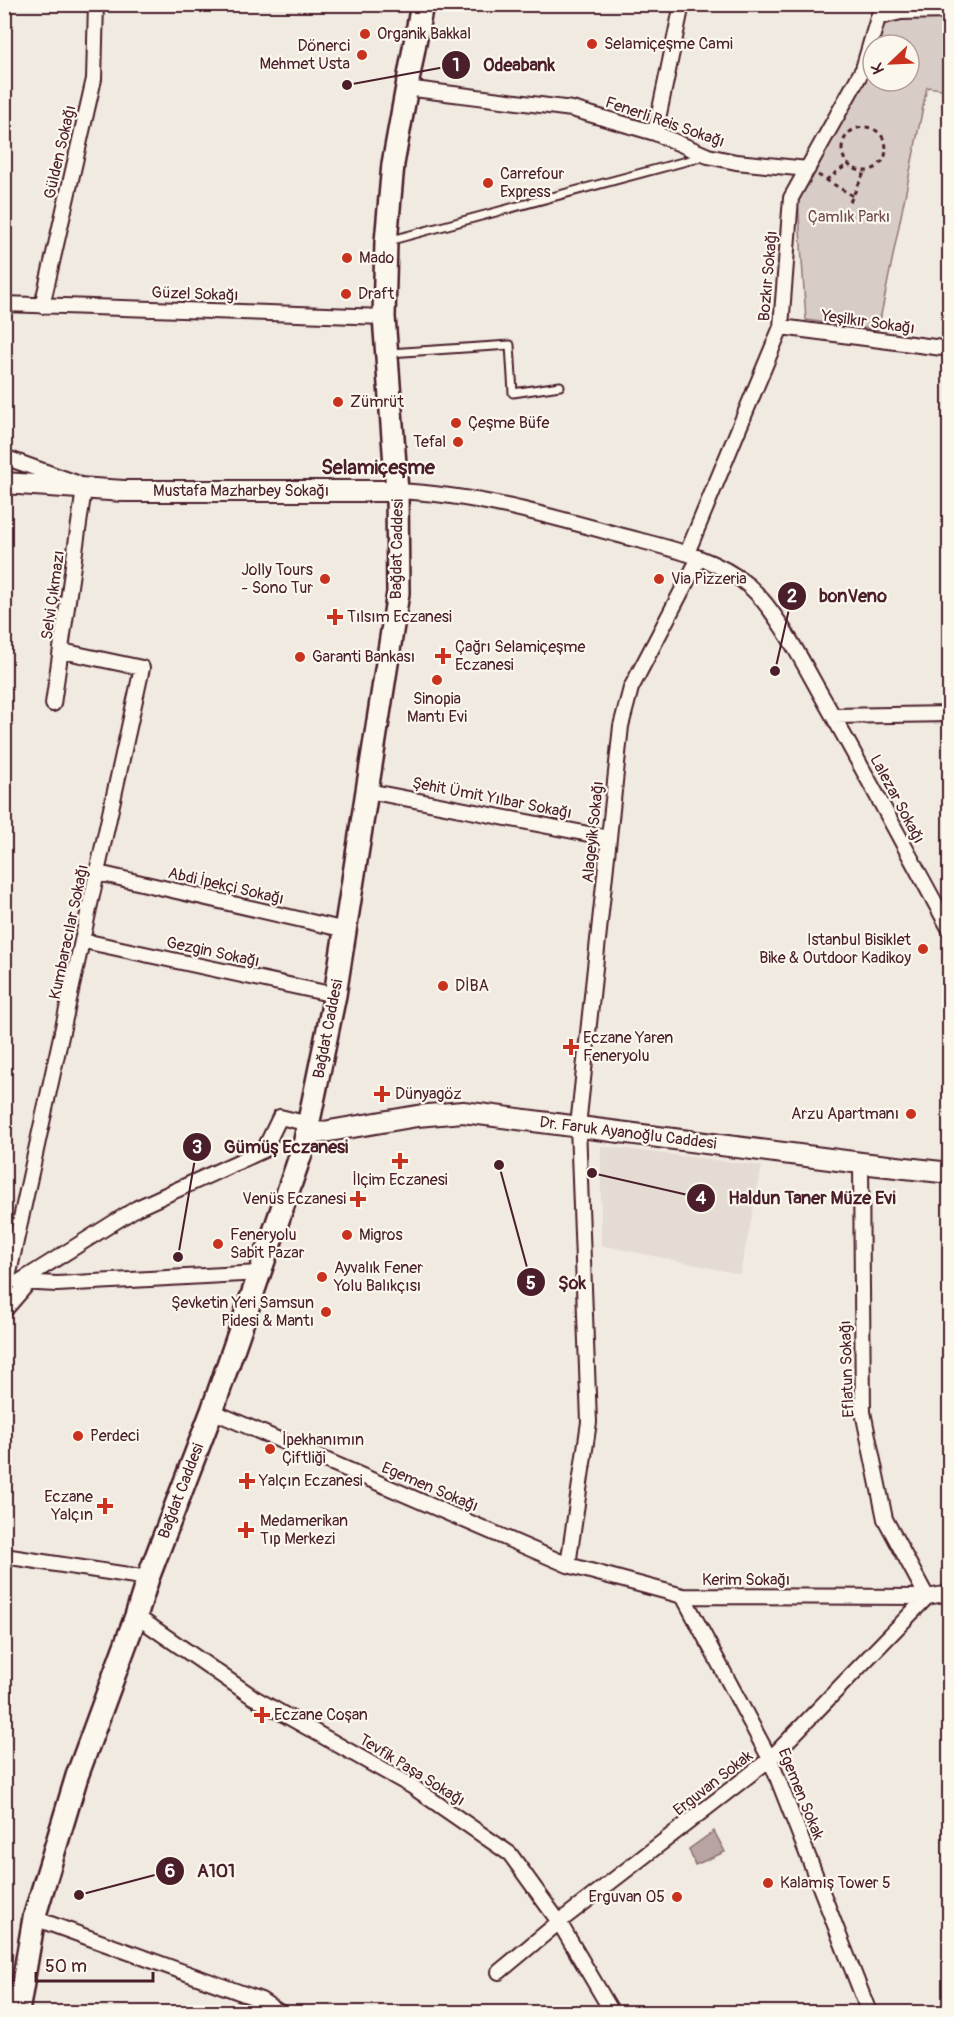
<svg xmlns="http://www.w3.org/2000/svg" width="954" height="2017" viewBox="0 0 954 2017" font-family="Pangolin,sans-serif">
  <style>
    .built { fill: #e4dbd2 }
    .green { fill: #d8ccc6; stroke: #917678; stroke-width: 1.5 }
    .water { fill: #b8a4a2; stroke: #8c6f72; stroke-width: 1.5 }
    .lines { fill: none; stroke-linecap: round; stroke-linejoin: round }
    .lane-casing { stroke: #4a1f2b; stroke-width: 11 }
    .street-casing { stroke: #4a1f2b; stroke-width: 18 }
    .secondary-casing { stroke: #4a1f2b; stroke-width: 24 }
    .primary-casing { stroke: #4a1f2b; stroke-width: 26 }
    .path { stroke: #4a1f2b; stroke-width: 3; stroke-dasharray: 4.5 4.5; stroke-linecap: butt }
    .lane { stroke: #fbf7ec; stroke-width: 7 }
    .street { stroke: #fbf7ec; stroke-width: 14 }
    .secondary { stroke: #fbf7ec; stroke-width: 20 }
    .primary { stroke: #fbf7ec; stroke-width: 21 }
    .poi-dot { fill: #c8321e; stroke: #fbf7ec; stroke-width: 2 }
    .labels { text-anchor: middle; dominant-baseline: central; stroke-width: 4.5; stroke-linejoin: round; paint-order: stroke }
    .poi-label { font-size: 16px; fill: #4a1f2b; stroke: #fbf7ec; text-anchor: start }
    .street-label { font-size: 16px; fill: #4a1f2b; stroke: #fbf7ec }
    .park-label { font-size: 16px; fill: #6e4a52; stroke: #fbf7ec }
    .quarter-label { font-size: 20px; font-weight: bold; fill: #4a1f2b; stroke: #fbf7ec }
    .leader { fill: none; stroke: #4a1f2b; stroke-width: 2 }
    .callout-dot { fill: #4a1f2b; stroke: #fbf7ec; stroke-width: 2 }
    .mark-label { font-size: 18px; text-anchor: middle; font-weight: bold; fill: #fff }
    .callout-label { font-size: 18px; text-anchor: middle; font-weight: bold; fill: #4a1f2b; stroke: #fbf7ec; stroke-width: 4.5; stroke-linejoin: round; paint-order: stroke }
  </style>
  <rect width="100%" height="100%" fill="#f0eae0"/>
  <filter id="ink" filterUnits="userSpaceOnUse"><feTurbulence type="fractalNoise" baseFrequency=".0167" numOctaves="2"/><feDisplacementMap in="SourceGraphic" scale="12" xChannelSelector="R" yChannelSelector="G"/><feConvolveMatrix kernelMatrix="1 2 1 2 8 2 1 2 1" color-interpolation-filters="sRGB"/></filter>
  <g filter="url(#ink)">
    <!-- built -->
    <path class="built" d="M601,1146L762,1166L740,1274L601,1245Z"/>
    <!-- green -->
    <path class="green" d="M928,16L949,18V90L927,87L878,330L806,320L798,200L812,179L873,54V81H909V45H876L882,24L890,20Z"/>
    <!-- water -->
    <path class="water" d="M714,1831L725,1852L695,1865L689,1849Z"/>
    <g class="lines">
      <defs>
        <path id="lane" d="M388,241L705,156
          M389,353L510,345L513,393L560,386"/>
        <path id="street" d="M880,17L901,12L950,11
          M406,88L572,109L655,133L708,156L736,162L808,169
          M655,133L682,4
          M4,304L384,317
          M42,306L94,79L96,4
          M781,327L950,349
          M4,457L77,483
          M397,491C472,494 547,515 619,535C663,547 714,556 749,586C776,610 801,659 819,691C864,770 906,850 950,930
          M687,553L781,327L791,198L863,69L882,4
          M53,704L84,489
          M833,716L950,714
          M368,791L609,838
          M98,873L346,930
          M84,941L335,995
          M861,1163L863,1412L885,1519L927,1597
          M7,1282L142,668L62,651
          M19,1282L137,1208L264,1150L280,1117L309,1124
          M19,1282L57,1284L260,1273
          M4,1311L29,1282
          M212,1411L568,1565L683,1596L927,1597L950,1593
          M4,1556L148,1578
          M568,1565L589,1422L578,1126L621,726L631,688L699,558
          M683,1596L770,1759L869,2012
          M136,1616L253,1697L413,1787L510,1854L559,1922L612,2012
          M34,1918L261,2000L279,2012
          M499,1972L559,1922L770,1759L927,1597"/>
        <path id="secondary" d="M4,483L124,491H397
          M306,1135L417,1116L463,1112L861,1163L950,1173"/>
        <path id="primary" d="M18,2012L34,1918L77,1776L136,1616L148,1578L212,1411L304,1145L335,995L398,593L397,491L384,317L386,242L393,164L422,4"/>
      </defs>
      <!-- lane casing -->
      <use href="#lane" class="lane-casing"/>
      <!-- street casing -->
      <use href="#street" class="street-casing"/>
      <!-- secondary casing -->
      <use href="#secondary" class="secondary-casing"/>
      <!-- primary casing -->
      <use href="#primary" class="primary-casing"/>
      <!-- path -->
      <path class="path" d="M842 149a22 22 0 1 1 44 0a22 22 0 1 1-44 0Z
        M818,175L853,196
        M826,180L848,164
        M850,202L865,171"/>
      <!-- lane -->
      <use href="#lane" class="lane"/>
      <!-- street -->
      <use href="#street" class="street"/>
      <!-- secondary -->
      <use href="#secondary" class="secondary"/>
      <!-- primary -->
      <use href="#primary" class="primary"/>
    </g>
  </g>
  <!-- markers -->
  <g class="poi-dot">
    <circle cx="365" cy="34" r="6"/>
    <circle cx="592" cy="44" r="6"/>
    <circle cx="362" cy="55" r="6"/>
    <circle cx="488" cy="183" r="6"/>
    <circle cx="347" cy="258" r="6"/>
    <circle cx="346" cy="294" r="6"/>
    <circle cx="338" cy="402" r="6"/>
    <circle cx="456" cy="423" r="6"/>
    <circle cx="458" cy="442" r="6"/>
    <circle cx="325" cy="579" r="6"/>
    <circle cx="659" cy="579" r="6"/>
    <path d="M332 608h6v6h6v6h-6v6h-6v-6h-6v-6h6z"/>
    <path d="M440 647h6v6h6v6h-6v6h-6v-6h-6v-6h6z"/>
    <circle cx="300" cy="657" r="6"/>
    <circle cx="437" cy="680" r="6"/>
    <circle cx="923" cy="949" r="6"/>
    <circle cx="443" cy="986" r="6"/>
    <path d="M568 1038h6v6h6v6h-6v6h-6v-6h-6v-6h6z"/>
    <path d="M379 1085h6v6h6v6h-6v6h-6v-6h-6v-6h6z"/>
    <circle cx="911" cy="1114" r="6"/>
    <path d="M397 1152h6v6h6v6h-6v6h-6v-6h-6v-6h6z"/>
    <path d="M355 1190h6v6h6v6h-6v6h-6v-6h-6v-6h6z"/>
    <circle cx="347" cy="1235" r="6"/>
    <circle cx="218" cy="1244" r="6"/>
    <circle cx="322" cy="1277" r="6"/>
    <circle cx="326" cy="1312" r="6"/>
    <circle cx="78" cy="1436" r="6"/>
    <circle cx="270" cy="1449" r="6"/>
    <path d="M244 1472h6v6h6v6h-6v6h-6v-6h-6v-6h6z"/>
    <path d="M102 1497h6v6h6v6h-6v6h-6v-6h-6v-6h6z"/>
    <path d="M243 1521h6v6h6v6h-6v6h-6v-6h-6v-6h6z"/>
    <path d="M259 1706h6v6h6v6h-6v6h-6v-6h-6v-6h6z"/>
    <circle cx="768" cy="1883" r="6"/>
    <circle cx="677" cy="1897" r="6"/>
  </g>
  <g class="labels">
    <!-- poi labels -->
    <g class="poi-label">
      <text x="377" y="34">Organik Bakkal</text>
      <text x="604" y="44">Selamiçeşme Cami</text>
      <text x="350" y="46" text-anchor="end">Dönerci<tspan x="350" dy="18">Mehmet Usta</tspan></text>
      <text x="500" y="174">Carrefour<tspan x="500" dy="18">Express</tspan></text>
      <text x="359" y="258">Mado</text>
      <text x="358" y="294">Draft</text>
      <text x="350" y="402">Zümrüt</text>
      <text x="468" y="423">Çeşme Büfe</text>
      <text x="446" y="442" text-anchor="end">Tefal</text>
      <text x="313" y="570" text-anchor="end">Jolly Tours<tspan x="313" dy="18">- Sono Tur</tspan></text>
      <text x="671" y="579">Via Pizzeria</text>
      <text x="347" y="617">Tılsım Eczanesi</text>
      <text x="455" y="647">Çağrı Selamiçeşme<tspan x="455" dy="18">Eczanesi</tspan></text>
      <text x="312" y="657">Garanti Bankası</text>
      <text x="437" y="699" text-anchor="middle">Sinopia<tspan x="437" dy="18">Mantı Evi</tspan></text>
      <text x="911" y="940" text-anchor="end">Istanbul Bisiklet<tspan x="911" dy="18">Bike &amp; Outdoor Kadikoy</tspan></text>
      <text x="455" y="986">DİBA</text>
      <text x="583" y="1038">Eczane Yaren<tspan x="583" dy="18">Feneryolu</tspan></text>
      <text x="395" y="1094">Dünyagöz</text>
      <text x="899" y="1114" text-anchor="end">Arzu Apartmanı</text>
      <text x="400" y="1180" text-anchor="middle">İlçim Eczanesi</text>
      <text x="346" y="1199" text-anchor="end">Venüs Eczanesi</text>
      <text x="230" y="1235">Feneryolu<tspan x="230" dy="18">Sabit Pazar</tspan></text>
      <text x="359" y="1235">Migros</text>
      <text x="334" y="1268">Ayvalık Fener<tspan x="334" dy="18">Yolu Balıkçısı</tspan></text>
      <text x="314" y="1303" text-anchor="end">Şevketin Yeri Samsun<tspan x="314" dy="18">Pidesi &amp; Mantı</tspan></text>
      <text x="90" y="1436">Perdeci</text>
      <text x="282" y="1440">İpekhanımın<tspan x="282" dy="18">Çiftliği</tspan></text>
      <text x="259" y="1481">Yalçın Eczanesi</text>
      <text x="93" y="1497" text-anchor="end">Eczane<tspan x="93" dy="18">Yalçın</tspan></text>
      <text x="260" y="1521">Medamerikan<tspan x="260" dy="18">Tıp Merkezi</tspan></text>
      <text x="274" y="1715">Eczane Coşan</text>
      <text x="780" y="1883">Kalamış Tower 5</text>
      <text x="665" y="1897" text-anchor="end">Erguvan 05</text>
    </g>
    <!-- street labels -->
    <g class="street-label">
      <text transform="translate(665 122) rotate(19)">Fenerli Reis Sokağı</text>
      <text transform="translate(60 152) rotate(-77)">Gülden Sokağı</text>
      <text transform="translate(768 276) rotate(-85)">Bozkır Sokağı</text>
      <text transform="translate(195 294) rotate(2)">Güzel Sokağı</text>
      <text transform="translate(868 322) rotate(8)">Yeşilkır Sokağı</text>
      <text x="241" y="491">Mustafa Mazharbey Sokağı</text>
      <text transform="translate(397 549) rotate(-89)">Bağdat Caddesi</text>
      <text transform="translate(53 595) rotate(-82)">Selvi Çıkmazı</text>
      <text transform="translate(492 798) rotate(11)">Şehit Ümit Yılbar Sokağı</text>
      <text transform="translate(897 799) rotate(62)">Lalezar Sokağı</text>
      <text transform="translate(593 832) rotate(-84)">Alageyik Sokağı</text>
      <text transform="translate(226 886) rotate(13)">Abdi İpekçi Sokağı</text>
      <text transform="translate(69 932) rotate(-78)">Kumbaracılar Sokağı</text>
      <text transform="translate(213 952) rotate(12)">Gezgin Sokağı</text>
      <text transform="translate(328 1029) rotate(-79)">Bağdat Caddesi</text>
      <text transform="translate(628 1133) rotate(7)">Dr. Faruk Ayanoğlu Caddesi</text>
      <text transform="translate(847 1369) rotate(-92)">Eflatun Sokağı</text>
      <text transform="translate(430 1487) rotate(23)">Egemen Sokağı</text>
      <text transform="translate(181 1491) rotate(-69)">Bağdat Caddesi</text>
      <text x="746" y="1580">Kerim Sokağı</text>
      <text transform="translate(412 1770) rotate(32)">Tevfik Paşa Sokağı</text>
      <text transform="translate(713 1783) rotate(-38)">Erguvan Sokak</text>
      <text transform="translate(801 1794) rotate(68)">Egemen Sokak</text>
    </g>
    <!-- park labels -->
    <g class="park-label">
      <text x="849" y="217">Çamlık Parkı</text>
    </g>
    <!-- quarter labels -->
    <g class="quarter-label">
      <text x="378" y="467">Selamiçeşme</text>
    </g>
  </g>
  <!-- callouts -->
  <path class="leader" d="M347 85L456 65M775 671L792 596M178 1257L197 1147M592 1173L701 1198M499 1165L531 1282M79 1895L170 1871"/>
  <g class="callout-dot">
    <circle cx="347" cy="85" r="6"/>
    <circle cx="775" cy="671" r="6"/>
    <circle cx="178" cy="1257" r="6"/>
    <circle cx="592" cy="1173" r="6"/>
    <circle cx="499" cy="1165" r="6"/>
    <circle cx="79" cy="1895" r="6"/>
    <circle cx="456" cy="65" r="15"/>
    <circle cx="792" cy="596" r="15"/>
    <circle cx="197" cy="1147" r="15"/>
    <circle cx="701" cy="1198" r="15"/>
    <circle cx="531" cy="1282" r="15"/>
    <circle cx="170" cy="1871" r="15"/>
  </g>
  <g class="mark-label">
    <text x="456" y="71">1</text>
    <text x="792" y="602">2</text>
    <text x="197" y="1153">3</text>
    <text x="701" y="1204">4</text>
    <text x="531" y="1289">5</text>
    <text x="170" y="1877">6</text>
  </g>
  <g class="callout-label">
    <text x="519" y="71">Odeabank</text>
    <text x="853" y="602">bonVeno</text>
    <text x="286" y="1153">Gümüş Eczanesi</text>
    <text x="812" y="1204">Haldun Taner Müze Evi</text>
    <text x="572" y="1289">Şok</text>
    <text x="216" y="1877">A101</text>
  </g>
  <!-- margin -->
  <rect width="954" height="2017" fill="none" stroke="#fbf7ec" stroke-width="24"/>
  <rect x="12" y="12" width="930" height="1993" fill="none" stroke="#4a1f2b" stroke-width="2" filter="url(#ink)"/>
  <!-- north arrow -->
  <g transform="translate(891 63) rotate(247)"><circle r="28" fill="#fbf7ec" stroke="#b4a19f" stroke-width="1.5"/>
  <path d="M0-4.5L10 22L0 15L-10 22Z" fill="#c8321e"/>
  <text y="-9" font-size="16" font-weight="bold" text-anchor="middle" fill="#4a1f2b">K</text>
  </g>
  <!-- scale -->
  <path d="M36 1972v9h117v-9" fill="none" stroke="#4a1f2b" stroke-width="3"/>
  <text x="45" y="1972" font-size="18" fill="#4a1f2b" stroke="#fbf7ec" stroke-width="4.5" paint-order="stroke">50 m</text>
</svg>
